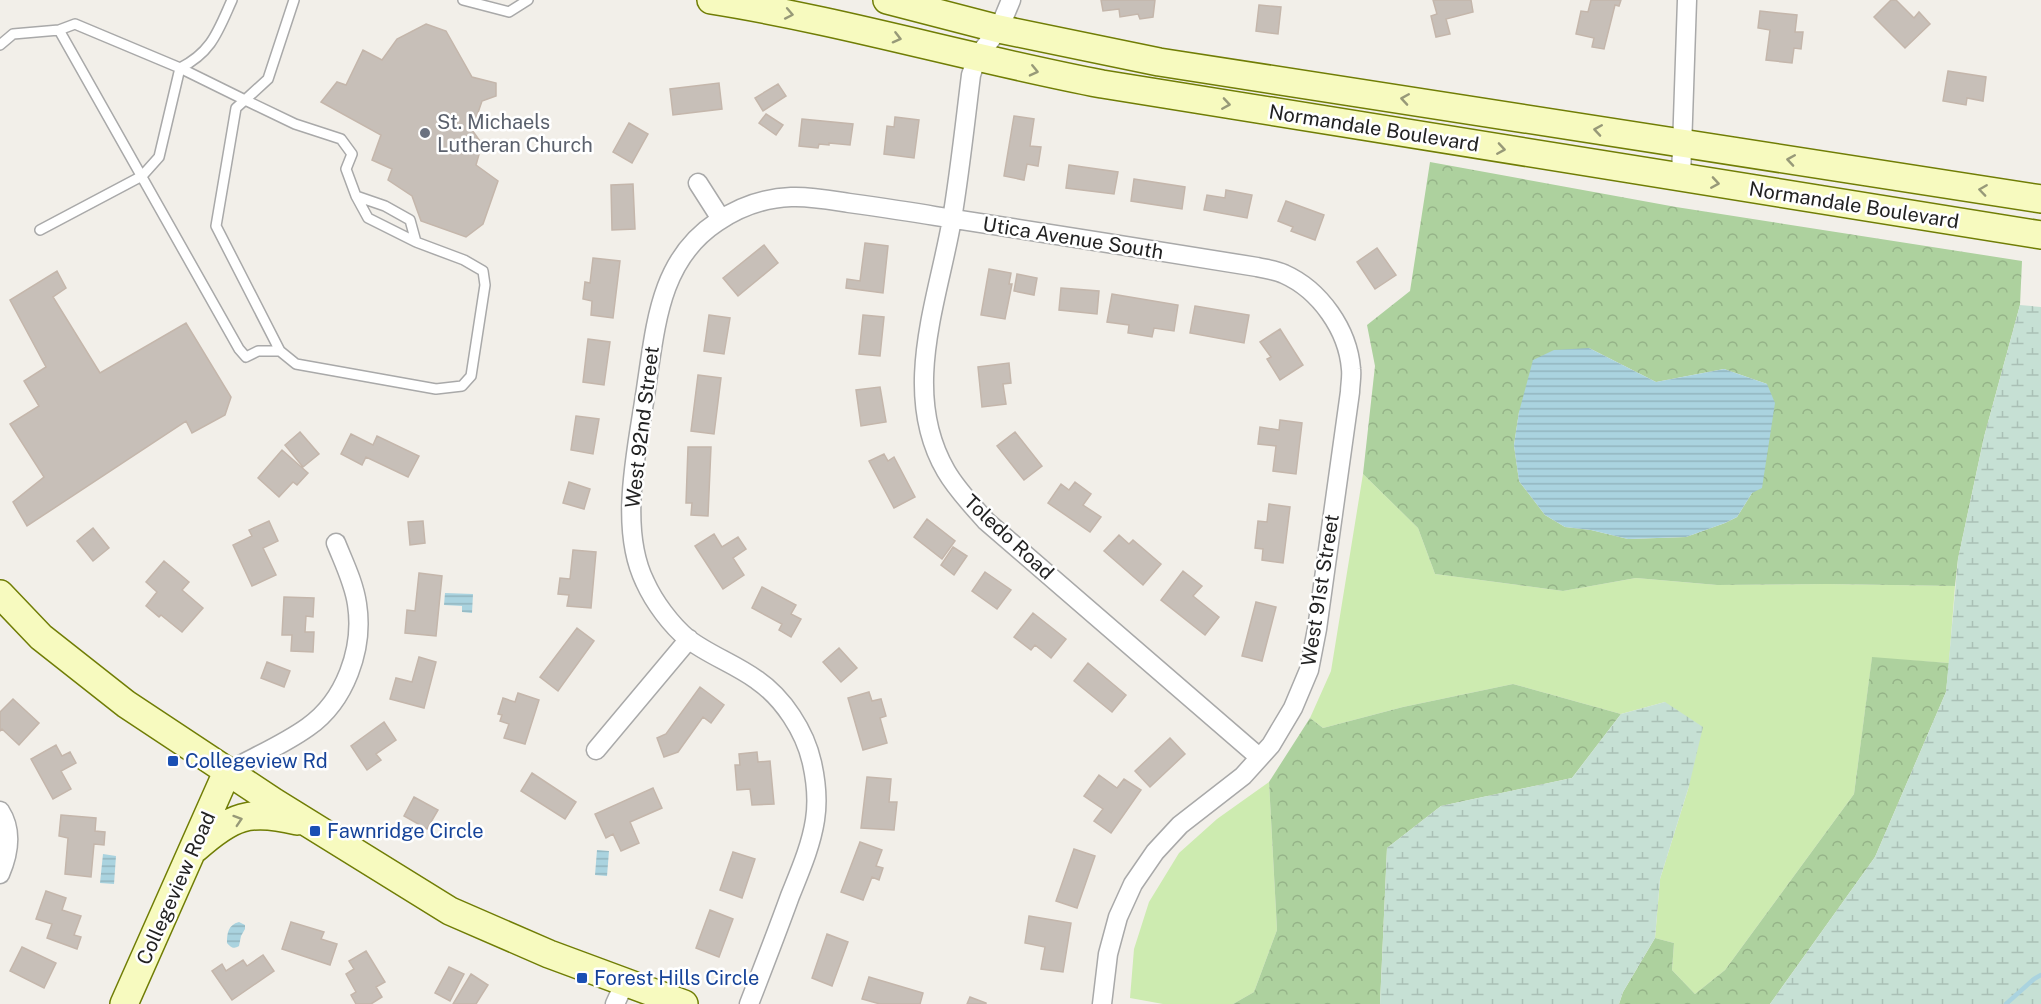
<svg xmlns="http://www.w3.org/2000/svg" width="2041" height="1004" viewBox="0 0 2041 1004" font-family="'Public Sans',sans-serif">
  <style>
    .grass { fill: #cdebb0 }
    .forest { fill: url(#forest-crowns); fill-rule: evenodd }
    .wetland { fill: url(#wetland-marsh) }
    .water { fill: url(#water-rules) }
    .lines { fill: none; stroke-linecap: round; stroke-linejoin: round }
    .stream { stroke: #aad3df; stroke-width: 4.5 }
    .building { fill: #c7bfb8; stroke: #c4b6ab; stroke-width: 1.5 }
    .lane-casing { stroke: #a9a9a9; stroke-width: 12 }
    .street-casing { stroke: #a9a9a9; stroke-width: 21 }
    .secondary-casing { stroke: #707d05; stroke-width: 30 }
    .lane { stroke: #fff; stroke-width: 9 }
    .street { stroke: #fff; stroke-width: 18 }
    .secondary { stroke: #f7fabf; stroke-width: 27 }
    .oneway { stroke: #979978 }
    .worship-dot { fill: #6b7280; stroke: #fff; stroke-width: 2 }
    .transit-dot { fill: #1a4fb4; stroke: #fff; stroke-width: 2 }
    .labels { text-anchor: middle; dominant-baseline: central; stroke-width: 5; stroke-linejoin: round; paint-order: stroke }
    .worship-label { font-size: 20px; fill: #5b616d; stroke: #fff; text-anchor: start }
    .street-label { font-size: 20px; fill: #222; stroke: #fff }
    .transit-label { font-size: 20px; fill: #164399; stroke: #fff; text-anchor: start }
  </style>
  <defs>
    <pattern id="forest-crowns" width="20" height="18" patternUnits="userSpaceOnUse" patternTransform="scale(1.5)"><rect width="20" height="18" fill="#add19e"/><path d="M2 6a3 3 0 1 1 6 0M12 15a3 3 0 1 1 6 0" fill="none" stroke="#95b388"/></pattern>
    <pattern id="wetland-marsh" width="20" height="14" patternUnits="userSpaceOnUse" patternTransform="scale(1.5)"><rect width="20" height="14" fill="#c6e0d4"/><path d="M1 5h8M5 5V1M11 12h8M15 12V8" fill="none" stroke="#aac0b6"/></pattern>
    <pattern id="water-rules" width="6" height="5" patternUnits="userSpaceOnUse" patternTransform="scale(1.5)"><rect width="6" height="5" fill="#aad3df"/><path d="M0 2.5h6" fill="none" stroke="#92b5bf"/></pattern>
  </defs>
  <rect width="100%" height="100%" fill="#f2efe9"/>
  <!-- grass -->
  <path class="grass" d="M1363,474L1418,528L1435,574L1563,591L1636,578L1717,585L1826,584L1955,586L1949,663L1872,658L1854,794L1725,970L1695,994L1672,970L1674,943L1655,938L1660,879L1689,786L1665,702L1621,714L1513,684L1403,707L1323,728L1310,718L1331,671Z
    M1269,782L1277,930L1254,992L1233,1004H1163L1130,998L1134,949L1149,902L1179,853L1217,819Z"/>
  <!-- forest -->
  <path class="forest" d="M1430,162L1676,207L2022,261L2020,305L1984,437L1958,559L1955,586L1826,584L1717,585L1636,578L1563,591L1435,574L1418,528L1363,474L1375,366L1367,325L1410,291ZM1589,348L1656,382L1724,369L1767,384L1752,493L1737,517L1725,523L1686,537L1628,539L1591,530L1565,527L1545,515L1519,481L1514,445L1519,412Z
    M1872,657L1949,663L1946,692L1875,857L1770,1004H1619L1623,992L1655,938L1674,943L1672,970L1695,994L1725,970L1854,794Z
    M1513,684L1621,714L1572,778L1441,806L1387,848L1380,1004H1233L1254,992L1277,930L1269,782L1310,718L1323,728L1403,707Z"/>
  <!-- wetland -->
  <path class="wetland" d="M2020,305L2041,307V1004H1770L1875,857L1946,692L1958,559L1984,437Z
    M1665,702L1703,727L1689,786L1660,879L1655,938L1623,992L1619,1004H1380L1387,848L1441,806L1572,778L1621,714Z"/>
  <!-- water -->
  <path class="water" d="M1589,348L1656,382L1724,369L1767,384L1775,403L1762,488L1752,493L1737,517L1725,523L1686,537L1628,539L1591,530L1565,527L1545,515L1519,481L1514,445L1519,412L1533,360L1554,350Z
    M445,593L473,594L472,613L462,612V606L444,605Z
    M597,850L609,851L607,876L595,875Z
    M103,854L116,856L114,884L100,883Z
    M239,922L245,925V929L241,936L239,946C234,949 231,948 227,943C227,933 228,925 239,922Z"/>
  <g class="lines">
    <!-- stream -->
    <path class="stream" d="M2006,1004L2034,979L2041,975"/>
  </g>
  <!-- building -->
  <path class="building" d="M1101,0H1155L1153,17L1140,19L1138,14L1120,17L1119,9L1103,11Z
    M1433,0H1471L1473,12L1446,19L1450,34L1436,37L1431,16L1437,14Z
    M1591,0H1621L1619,6L1615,5L1604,49L1592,47L1594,38L1576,34L1581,11L1588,12Z
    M1891,0H1896L1914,18L1919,12L1930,24L1905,48L1874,17Z
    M1259,5L1281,7L1278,34L1256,31Z
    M1760,11L1797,15L1795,32H1803L1801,49L1794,48L1792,63L1766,60L1770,30L1758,28Z
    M426,24L446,31L472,77L496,83V96L482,101L472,130L482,144L476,165L498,181L483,224L466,237L421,221L412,196L388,180L392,169L372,160L381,135L321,102L337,82L346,85L363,50L382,60L397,39Z
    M1948,71L1986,77L1983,101L1967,98L1966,105L1943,101Z
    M719,83L722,109L673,115L670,89Z
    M778,84L786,96L763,111L755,98Z
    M766,114L783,125L776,135L759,123Z
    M1014,116L1034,119L1030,146L1041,147L1038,166L1027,164L1024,180L1004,176Z
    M895,117L919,120L914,158L884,154L887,126L894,127Z
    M802,119L853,124L850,145L829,143V145L819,144L818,148L799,146Z
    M629,123L648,134L632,163L613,152Z
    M1069,165L1118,172L1114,194L1066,188Z
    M1134,179L1185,187L1182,209L1131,201Z
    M633,184L635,229L612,230L611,185Z
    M1226,190L1252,195L1247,218L1204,210L1207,195L1225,198Z
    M1286,201L1324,215L1315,240L1291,231L1293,227L1278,221Z
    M865,243L888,246L883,293L846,288L847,279L860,281Z
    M764,245L778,263L738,296L723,278Z
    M1377,248L1396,275L1375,289L1357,262Z
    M593,258L620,261L613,318L591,315L592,301L583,299L585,282L590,283Z
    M989,269L1011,273L1009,284H1012L1005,319L981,315Z
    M57,271L66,288L53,297L100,373L186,323L231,397L225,415L192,433L186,421L27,526L13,502L44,477L10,424L39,406L24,381L46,367L10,300Z
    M1017,274L1037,278L1034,295L1014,291Z
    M1061,288L1099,291L1097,314L1059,310Z
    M1112,294L1178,305L1174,331L1154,328L1152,337L1128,333L1129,325L1107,322Z
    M1195,306L1249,315L1244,343L1190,333Z
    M709,315L730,318L724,354L704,351Z
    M863,315L884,317L880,356L859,354Z
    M1280,329L1303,365L1280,380L1267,359L1271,357L1260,342Z
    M588,339L610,342L604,385L583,382Z
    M1009,363L1011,383L1003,384L1006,404L982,407L978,367Z
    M698,375L721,378L714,434L691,431Z
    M880,387L886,422L861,426L856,390Z
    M576,416L599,419L593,454L571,450Z
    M1280,420L1302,423L1296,474L1273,471L1276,446L1258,444L1260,427L1279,430Z
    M300,432L319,454L303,467L285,445Z
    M1015,432L1042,466L1024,480L997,446Z
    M351,434L373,445L377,436L419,456L408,477L366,457L362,465L341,454Z
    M688,447H711L708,516L691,515L692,503H686Z
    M282,450L308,473L297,485L293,482L279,497L258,478Z
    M884,454L888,461L894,457L915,497L894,508L869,461Z
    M569,482L590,489L584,509L563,503Z
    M1075,482L1091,494L1083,505L1101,517L1090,532L1048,503L1061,484L1069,490Z
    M1269,504L1290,507L1283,563L1262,560L1263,549L1255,548L1258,521L1267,522Z
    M927,519L955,541L942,559L914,537Z
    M269,521L278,541L263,548L276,575L252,586L233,545L252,536L249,530Z
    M423,521L425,543L410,545L408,522Z
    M93,528L109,548L93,561L77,541Z
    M714,534L722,547L738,537L746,549L733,558L744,575L723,589L695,546Z
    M1119,535L1129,544L1133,540L1161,564L1143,585L1104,551Z
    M953,547L967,556L954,575L941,565Z
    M573,550L596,552L591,608L567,606L569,595L558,594L560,578L570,579Z
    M164,561L189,582L182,590L203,608L182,632L161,615L159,617L146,606L157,592L146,582Z
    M1183,571L1202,586L1193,596L1219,617L1205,635L1161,600Z
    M985,572L1011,590L997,609L972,591Z
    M419,573L442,576L436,636L405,633L407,610L415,611Z
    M762,587L796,605L791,614L801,619L791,637L779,630L782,624L752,608Z
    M284,597L314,598L313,617L306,616L305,632H314L313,652L291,651L292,635H282Z
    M1256,602L1276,607L1262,661L1242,656Z
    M1033,613L1066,639L1051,658L1035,645L1031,650L1014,637Z
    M577,628L594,641L558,691L540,677Z
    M839,648L857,668L841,682L823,662Z
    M419,657L436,662L424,708L390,699L396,678L412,682Z
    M267,662L290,671L284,687L261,678Z
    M1088,663L1126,695L1112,712L1074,681Z
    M700,687L724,705L711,723L703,717L678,752L664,757L657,738L666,734Z
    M869,692L872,701L881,699L886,716L880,718L887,743L863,750L848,698Z
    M518,693L539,700L525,744L504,738L509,724L500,721L502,715L498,714L503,698L515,702Z
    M13,699L39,723L19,745L2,729L0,731V712Z
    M384,722L396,740L376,754L381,760L367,770L351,746Z
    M1170,738L1185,754L1150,787L1135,771Z
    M56,745L62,756L70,752L76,763L61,771L71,789L53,799L31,759Z
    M757,752L758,762L770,761L774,804L752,805L750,789L737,790L735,765H740L739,754Z
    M532,773L576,802L565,819L521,791Z
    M1099,775L1117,788L1124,779L1141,790L1111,833L1094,821L1103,809L1084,796Z
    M867,777L891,779L889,802H897L894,830L861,828Z
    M653,788L662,808L630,822L639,843L621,851L613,834L606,838L595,814Z
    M414,797L438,810L427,829L404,816Z
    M61,815L96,818L95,831L105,832L104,845L94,844L91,877L65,874L68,838L59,836Z
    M860,842L882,850L876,866L883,868L879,880L872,877L863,900L841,892Z
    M1074,849L1095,856L1077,908L1056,901Z
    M733,852L755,859L742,898L720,890Z
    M46,891L66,898L62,910L81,916L74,935L81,937L77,949L47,938L52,924L36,919Z
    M710,910L733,919L719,957L696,948Z
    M1029,916L1071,923L1063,972L1041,969L1045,947L1025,943Z
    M291,922L324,932L321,939L337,944L330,965L282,949Z
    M827,934L848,942L832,986L812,978Z
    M22,947L56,963L44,988L10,971Z
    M366,951L385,982L376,987L382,997L371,1004H356L351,995L356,992L346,974L354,969L349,961Z
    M263,955L274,971L232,1000L212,971L222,964L226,971L243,960L247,966Z
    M449,967L464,974L450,1001L435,993Z
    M471,974L488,985L476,1004H453Z
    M869,977L923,993L920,1004H880L862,999Z
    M970,997L986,1003V1004H967Z"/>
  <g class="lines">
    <defs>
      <path id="lane" d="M463,0L509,12L528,0
        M59,30L239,349L246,357L258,351H280L296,364L436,389L462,386L471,376L485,285L483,271L464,260L416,242L410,220L385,206L356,196L346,169L352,154L341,139L295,124L245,100L268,79L294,0
        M0,45L13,34L59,30L75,24L180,68C212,52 218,31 232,0
        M356,196L368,218L416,242
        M40,230L142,176L159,157L180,68L245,100L236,108L216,226L280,351"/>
      <path id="street" d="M1011,0L999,29L977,57L971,75C965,123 960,171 952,219C938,301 900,392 946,471C957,490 972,505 986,521L1259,757
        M1681,178L1687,0
        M698,183L721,219
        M596,750L689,639
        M227,772C254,757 283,745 308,727C345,701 364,649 357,604C354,583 344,563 336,543
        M0,811C13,831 9,853 0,874
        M615,1004L625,982
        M749,1004C763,968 777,932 790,896C800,871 811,846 815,820C818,801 816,781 812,763C805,731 783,698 757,680C735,664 709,655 688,639C671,625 654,602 645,582C617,525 639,442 647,382C656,322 661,259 717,222C739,207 765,198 791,197C810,196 830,200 849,203C878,207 906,211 935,216C1042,232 1150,250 1257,267C1265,269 1276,270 1284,274C1320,290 1348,330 1351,369C1352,377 1350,385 1350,392L1317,629L1309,670L1293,708L1271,745L1243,776L1180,825L1155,852L1133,884L1118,917L1108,954L1102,1004"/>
      <path id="secondary" d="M711,0C843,21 971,59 1102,84L2041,235
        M887,0L999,29L1159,62L2041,199
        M0,594L41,637L126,704L274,802L450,911L549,954L684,1004
        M196,848C232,816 249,809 297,821
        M124,1004L227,772"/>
    </defs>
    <!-- lane casing -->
    <use href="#lane" class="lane-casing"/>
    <!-- street casing -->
    <use href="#street" class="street-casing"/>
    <!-- secondary casing -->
    <use href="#secondary" class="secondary-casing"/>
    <!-- lane -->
    <use href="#lane" class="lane"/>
    <!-- street -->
    <use href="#street" class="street"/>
    <!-- secondary -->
    <use href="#secondary" class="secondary"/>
  </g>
  <!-- one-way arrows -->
  <defs><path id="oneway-chevron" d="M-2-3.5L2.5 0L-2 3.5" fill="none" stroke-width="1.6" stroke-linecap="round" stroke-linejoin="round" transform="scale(1.5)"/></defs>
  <g class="oneway">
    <use href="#oneway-chevron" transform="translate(789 14) rotate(11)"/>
    <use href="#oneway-chevron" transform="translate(897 38) rotate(14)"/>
    <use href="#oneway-chevron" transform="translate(1034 71) rotate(13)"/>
    <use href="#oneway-chevron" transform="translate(1405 99) rotate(-171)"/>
    <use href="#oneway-chevron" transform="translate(1226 104) rotate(9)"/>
    <use href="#oneway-chevron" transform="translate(1598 130) rotate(-171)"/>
    <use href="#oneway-chevron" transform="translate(1501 149) rotate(9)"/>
    <use href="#oneway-chevron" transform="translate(1791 160) rotate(-171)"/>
    <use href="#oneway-chevron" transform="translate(1715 183) rotate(9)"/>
    <use href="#oneway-chevron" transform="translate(1983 190) rotate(-172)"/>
    <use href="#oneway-chevron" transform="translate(238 820) rotate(-18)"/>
  </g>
  <!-- markers -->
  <circle class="worship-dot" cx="425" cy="133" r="6"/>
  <g class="transit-dot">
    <rect x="167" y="755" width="12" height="12" rx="3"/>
    <rect x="309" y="825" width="12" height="12" rx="3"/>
    <rect x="576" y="972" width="12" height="12" rx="3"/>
  </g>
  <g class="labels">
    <!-- worship labels -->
    <g class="worship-label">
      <text x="437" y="122">St. Michaels<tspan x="437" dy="23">Lutheran Church</tspan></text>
    </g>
    <!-- street labels -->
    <g class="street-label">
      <text transform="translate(1374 128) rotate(9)">Normandale Boulevard</text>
      <text transform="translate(1854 205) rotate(9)">Normandale Boulevard</text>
      <text transform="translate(1073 238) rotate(9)">Utica Avenue South</text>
      <text transform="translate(642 427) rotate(-83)">West 92nd Street</text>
      <text transform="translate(1009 537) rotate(43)">Toledo Road</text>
      <text transform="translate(1320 590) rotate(-81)">West 91st Street</text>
      <text transform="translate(176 888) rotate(-66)">Collegeview Road</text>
    </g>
    <!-- transit labels -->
    <g class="transit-label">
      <text x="185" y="761">Collegeview Rd</text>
      <text x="327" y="831">Fawnridge Circle</text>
      <text x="594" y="978">Forest Hills Circle</text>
    </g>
  </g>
</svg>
